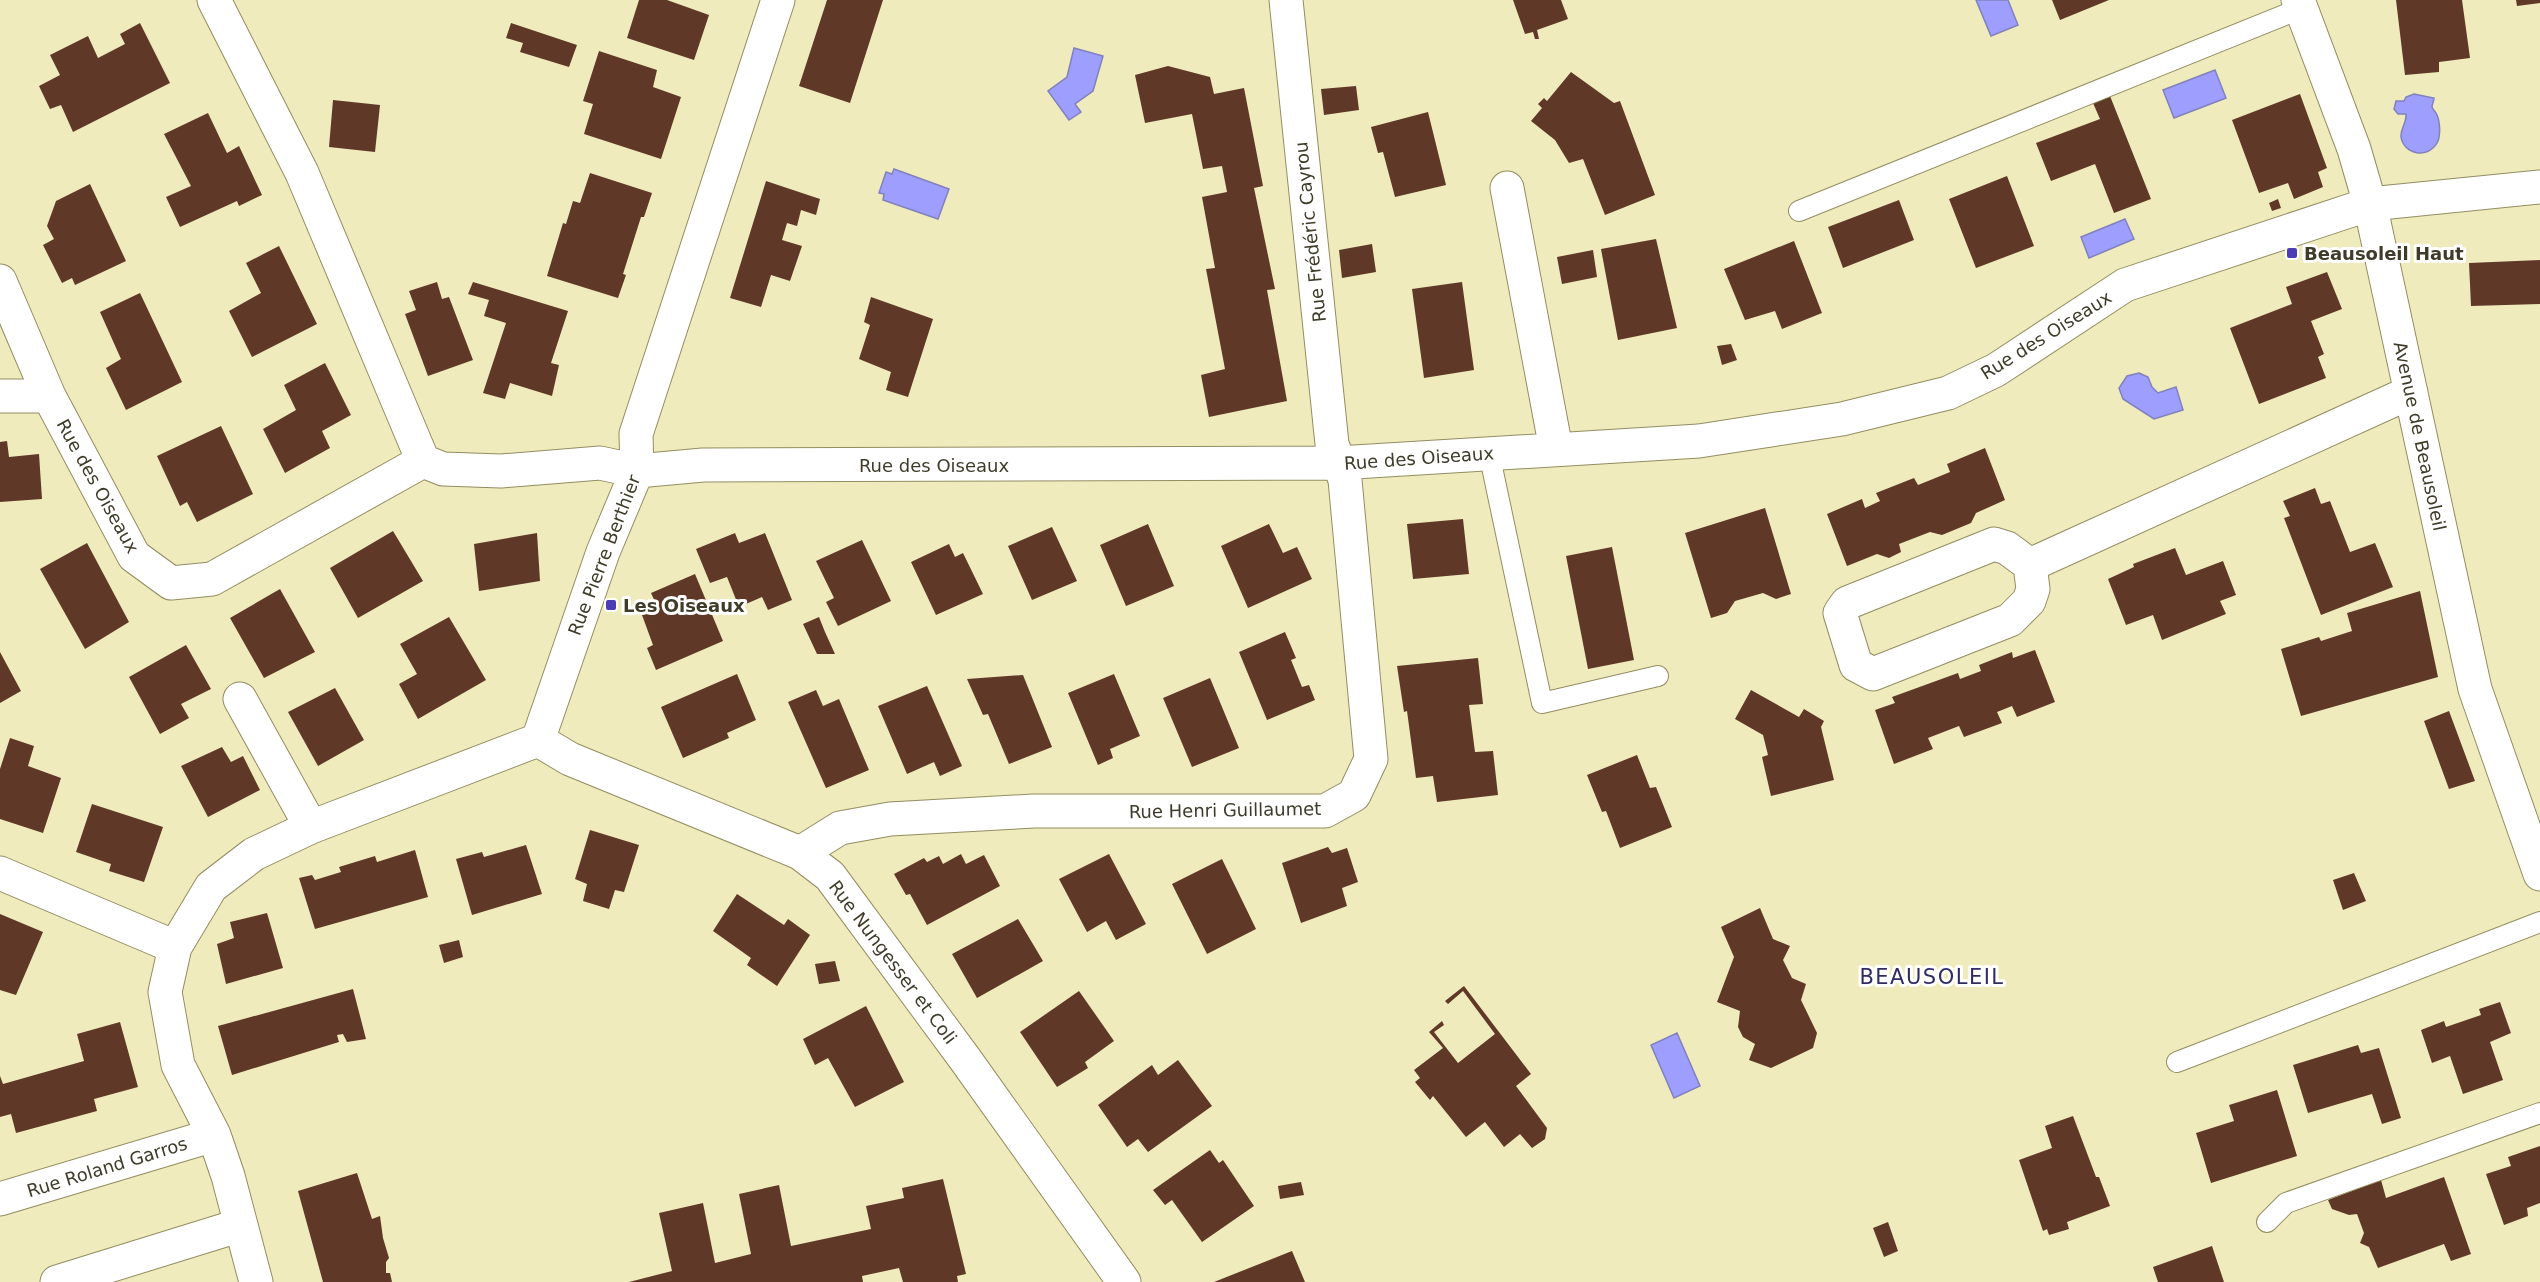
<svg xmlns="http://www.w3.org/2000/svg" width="2540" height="1282" viewBox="0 0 2540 1282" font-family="'DejaVu Sans',sans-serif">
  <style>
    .water { fill: #9d9efd; stroke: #8081bd; stroke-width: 1.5 }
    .building { fill: #5f3828 }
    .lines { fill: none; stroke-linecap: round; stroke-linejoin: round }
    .service-casing { stroke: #928d61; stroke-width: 22 }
    .minor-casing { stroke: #928d61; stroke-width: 35 }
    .service { stroke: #fff; stroke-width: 20 }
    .minor { stroke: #fff; stroke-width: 33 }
    .poi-dot { fill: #4c3db4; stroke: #fff; stroke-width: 2 }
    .labels { text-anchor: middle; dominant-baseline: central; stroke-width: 6; stroke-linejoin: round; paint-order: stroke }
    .street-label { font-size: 18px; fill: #3e3c29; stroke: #fff }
    .poi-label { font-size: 18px; font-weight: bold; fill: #3e3c29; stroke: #fff; text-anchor: start }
    .quarter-label { font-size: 21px; letter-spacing: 1.5px; fill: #2f2b66; stroke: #fff }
  </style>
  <rect width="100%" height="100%" fill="#f0ebbc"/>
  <!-- water -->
  <path class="water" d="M1976,0H2008L2018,25L1991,36Z
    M1074,48L1103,56L1093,91L1075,104L1081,112L1069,120L1048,91L1067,77Z
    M2215,70L2226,98L2174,118L2163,90Z
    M2414,94L2434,98C2434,101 2432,104 2432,107C2433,110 2436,112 2437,115C2440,122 2441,136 2437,143C2428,159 2404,155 2401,137C2400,129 2407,123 2406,114H2398L2394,109L2396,101H2404L2406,97Z
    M894,169L949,189L938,219L883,200L884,194L879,193L886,172L892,174Z
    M2125,219L2134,239L2089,258L2081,237Z
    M2139,373L2148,377L2152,387L2158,393L2176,387L2183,410L2154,419L2123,399L2119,388L2127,376Z
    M1677,1033L1700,1086L1674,1098L1651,1045Z"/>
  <!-- building -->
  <path class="building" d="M639,0H667L709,15L694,60L627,38Z
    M827,0H883L850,103L799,86Z
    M1513,0H1561L1568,19L1537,30L1539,39H1535L1533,32L1525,34Z
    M2052,0H2109L2060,20Z
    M2396,0H2462L2470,58L2439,62V72L2405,75Z
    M2516,0H2540V3L2517,6Z
    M140,23L170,83L73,132L61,105L50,109L39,86L60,75L50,55L88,36L98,58L125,44L120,34Z
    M511,23L577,45L569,67L520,52L523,43L506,38Z
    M599,51L657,70L653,87L681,97L661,159L584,134L593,104L583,101Z
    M1168,66L1210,77L1214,94L1244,88L1263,186L1254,188L1275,289L1267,290L1287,401L1209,417L1201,375L1225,369L1206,269L1215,268L1202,197L1227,192L1222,166L1203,169L1192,114L1145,123L1135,75Z
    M1571,72L1614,103L1620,101L1655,195L1605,215L1583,159L1569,163L1555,140L1531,121L1542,108L1538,104L1544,98L1547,101Z
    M1356,86L1359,110L1324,115L1321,89Z
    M2300,94L2327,168L2318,172L2323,187L2294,199L2288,183L2259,193L2232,120Z
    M2110,96L2151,199L2114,213L2095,164L2051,181L2036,143L2100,119L2093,103Z
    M333,100L380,105L375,152L329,147Z
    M1428,112L1446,185L1395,197L1383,152L1378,153L1371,127Z
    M208,113L227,153L239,146L262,195L239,206L237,201L180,227L166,197L191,186L164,134Z
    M590,173L652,193L644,217H641L623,274L626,275L618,298L547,276L563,223L566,224L573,201L580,203Z
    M2007,176L2034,246L1976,268L1949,199Z
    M766,181L820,199L816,215L801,210L797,226L787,223L782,240L802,246L790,281L771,275L761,307L730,298Z
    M90,184L126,261L75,285L72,278L62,283L43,245L54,239L47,226L56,201Z
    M2278,199L2281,208L2272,211L2269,203Z
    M1899,200L1914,240L1843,268L1828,227Z
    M1656,239L1677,328L1618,340L1601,249Z
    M1794,241L1822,313L1782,329L1775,311L1745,320L1724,269Z
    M1372,244L1376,272L1342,278L1339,250Z
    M279,246L317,324L252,357L229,311L261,293L246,263Z
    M1593,250L1597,277L1562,284L1557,257Z
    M2540,260V304L2471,306L2469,263Z
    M2327,272L2342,309L2311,321L2324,354L2318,357L2326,378L2259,404L2230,328L2292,304L2286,287Z
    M437,282L442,299L449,297L473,360L428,376L405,314L416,310L409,291Z
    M473,282L568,311L551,363L559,365L552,396L510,383L505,399L483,393L506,323L484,316L489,300L468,294Z
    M1462,282L1474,370L1424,378L1412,289Z
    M140,293L182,382L126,410L106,368L121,359L100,312Z
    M871,297L933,319L908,397L886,390L891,372L859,359L870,325L864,322Z
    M1731,344L1737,360L1722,365L1717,346Z
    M325,363L351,415L322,431L330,448L285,473L263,429L296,410L284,385Z
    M221,426L253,494L197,522L187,502L180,506L157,456Z
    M7,441L9,457L39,454L42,499L0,502V442Z
    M1985,448L2005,500L1976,513L1971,523L1942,535L1930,532L1899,544L1901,552L1889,558L1877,554L1847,566L1827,514L1862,499L1865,508L1880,501L1876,493L1914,478L1918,485L1933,479L1950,472L1947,464Z
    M2315,488L2321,504L2330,501L2350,552L2375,543L2393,587L2321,615L2284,518L2290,516L2283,501Z
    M1765,508L1791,594L1776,599L1763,593L1735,601L1727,613L1711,618L1685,533Z
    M1463,519L1469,574L1413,579L1407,524Z
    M1148,524L1174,586L1126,606L1100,545Z
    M1269,524L1283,553L1297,547L1312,579L1248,608L1221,546Z
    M1052,527L1077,581L1032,600L1008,546Z
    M393,531L423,581L358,618L330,568Z
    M537,533L540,581L479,591L474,544Z
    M735,533L739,543L765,533L792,600L768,610L762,597L739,607L727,577L710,583L696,549Z
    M862,540L891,601L838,626L826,602L834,598L816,561Z
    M87,543L129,622L85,649L40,569Z
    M949,544L955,557L963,553L983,594L936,615L911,562Z
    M1612,547L1634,660L1588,669L1566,556Z
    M2175,548L2186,575L2223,561L2236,595L2220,601L2226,614L2162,640L2153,615L2126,625L2108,579L2134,567L2133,564Z
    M695,574L723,641L656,670L647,648L653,645L642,615L658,608L651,593Z
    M280,589L315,652L264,678L230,618Z
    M2420,591L2438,677L2301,716L2281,649L2319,637L2321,641L2352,631L2347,613Z
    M449,617L486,680L418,719L399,684L417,674L400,644Z
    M819,617L825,632L835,654H817L803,624Z
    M1285,632L1296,658L1291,660L1302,687L1309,685L1315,700L1267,720L1239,652Z
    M186,645L211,689L181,704L189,718L160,734L129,677Z
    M2035,650L2055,702L2017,717L2012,706L1997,712L2002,723L1964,737L1959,726L1928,738L1933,749L1894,764L1875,710L1895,703L1892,697L1958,673L1960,679L1981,671L1979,665L2012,652L2013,658Z
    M0,652L21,691L0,703Z
    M1478,658L1483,704L1469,705L1475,752L1493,751L1498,795L1437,802L1433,776L1416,778L1407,711L1404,712L1397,666Z
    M737,674L756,720L727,733L729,738L683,758L661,707Z
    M1114,674L1140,736L1110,749L1113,758L1098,765L1068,693Z
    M1023,675L1052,747L1009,764L988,714L983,715L967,679Z
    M1210,678L1239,748L1192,767L1163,698Z
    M927,686L962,766L940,776L934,762L907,774L878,706Z
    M335,688L364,740L318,766L288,712Z
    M816,690L823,706L839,699L869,770L826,788L788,702Z
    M1751,690L1799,717L1804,709L1824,721L1821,727L1834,780L1771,796L1762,757L1768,755L1763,735L1735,719Z
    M2449,711L2475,781L2449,789L2424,721Z
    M10,738L34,746L28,766L61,778L43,833L0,819V769Z
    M222,747L231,762L243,756L260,790L208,817L181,766Z
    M1637,755L1650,788L1656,787L1672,827L1620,848L1606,811L1602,812L1587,775Z
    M92,804L163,827L144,882L109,871L111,864L76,852Z
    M590,830L639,845L624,892L615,890L609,909L583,901L587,884L575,879Z
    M526,845L542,894L472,915L456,859L482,852L484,857Z
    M1328,847L1332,853L1347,848L1358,882L1342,888L1347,906L1301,923L1282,863Z
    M415,850L428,897L315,929L299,878L312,875L315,880L341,872L339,867L375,856L377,862Z
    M961,854L966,864L984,855L1000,886L927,925L910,894L906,895L894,874L924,858L927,862L939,856L943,864Z
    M1109,854L1146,924L1116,940L1106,921L1087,932L1059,879Z
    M1222,859L1256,929L1207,954L1172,884Z
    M2354,873L2366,901L2343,910L2333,880Z
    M737,894L784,925L788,919L810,935L777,986L747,965L751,958L713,931Z
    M1760,908L1773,939L1790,946L1783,960L1792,978L1806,984L1801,1000L1817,1033L1813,1048L1771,1068L1749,1060L1755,1044L1743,1037L1738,1027L1740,1011L1717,1002L1734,957L1721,927Z
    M267,913L283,968L226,984L217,944L234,938L230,922Z
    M0,914L43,932L16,995L0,990Z
    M1018,919L1043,961L977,998L952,954Z
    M459,940L463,957L444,963L439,945Z
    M835,961L840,981L819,984L815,964Z
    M1464,986L1531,1074L1516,1086L1547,1128L1545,1139L1532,1148L1520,1134L1504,1147L1485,1122L1466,1137L1433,1096L1430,1100L1415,1082L1420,1078L1414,1070L1443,1048L1429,1032L1442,1021L1444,1025L1434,1032L1458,1063L1495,1034L1463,991L1448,1004L1445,1001Z
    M353,989L366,1039L347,1042L343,1034L337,1035L339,1042L232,1075L218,1026Z
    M1079,991L1114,1041L1085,1062L1088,1068L1057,1087L1020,1032Z
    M2500,1002L2511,1033L2490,1042L2503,1080L2463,1094L2450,1056L2432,1063L2421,1030L2444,1021L2446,1027L2481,1015L2479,1009Z
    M866,1006L904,1082L855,1107L828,1058L815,1065L803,1039Z
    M120,1022L138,1087L94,1099L97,1111L16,1133L11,1114L0,1117V1076L3,1084L84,1061L77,1034Z
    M2358,1045L2361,1053L2379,1048L2401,1118L2382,1124L2372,1094L2308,1113L2293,1065Z
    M1178,1060L1212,1106L1148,1152L1138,1139L1127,1147L1098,1105L1152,1065L1158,1075Z
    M2277,1090L2297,1156L2211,1183L2196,1133L2234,1121L2229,1105Z
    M2073,1116L2096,1177H2099L2110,1206L2067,1222L2069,1229L2049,1235L2047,1229L2043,1231L2019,1160L2052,1148L2045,1126Z
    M2540,1146V1203L2527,1208L2528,1216L2504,1225L2486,1174L2511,1166L2508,1157Z
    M1210,1150L1219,1163L1223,1160L1254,1206L1202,1242L1172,1200L1165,1205L1153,1190Z
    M357,1173L372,1219L380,1216L383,1238L389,1258L386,1262V1273H390L392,1282H323L298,1191Z
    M2444,1177L2471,1254L2451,1261L2444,1244L2378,1268L2369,1247L2360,1243L2364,1233L2357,1214L2349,1215L2332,1209L2328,1200L2381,1180L2386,1198Z
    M943,1179L966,1274L957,1276L958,1282H903L899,1268L862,1276L863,1282H629L672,1271L659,1213L703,1203L715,1263L751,1254L739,1194L779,1185L791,1246L871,1229L866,1206L904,1198L902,1188Z
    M1301,1182L1304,1195L1280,1199L1278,1186Z
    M1888,1222L1898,1251L1884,1257L1873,1228Z
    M2212,1246L2224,1282H2158L2153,1267Z
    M1292,1251L1305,1282H1214Z"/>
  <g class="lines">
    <defs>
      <path id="service" d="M1799,211L2302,8
        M1489,453L1542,703L1658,676
        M2177,1062L2540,922
        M2267,1222L2286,1203L2540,1113"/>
      <path id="minor" d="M214,0L302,173L423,461L443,469L501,471L600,463L637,471L703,465L1338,463L1699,441L1842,419L1948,393L1996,370L2125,285L2370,204L2540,187
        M2298,0L2354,149L2370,204L2475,689L2540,874
        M1507,188L1556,449
        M0,281L49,396L134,556L171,583L212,579L423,461
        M0,396H49
        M2030,565L2033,589L2029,601L2010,620L1873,674L1856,665L1840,613L1847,603L1994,544L2007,548L2030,565L2411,392
        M240,699L311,827
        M538,740L570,759L800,853L830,876L965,1059L1124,1282
        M800,853L840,828L890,819L1034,811H1325L1354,795L1371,759L1345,480L1332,444L1286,0
        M0,873L175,947
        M0,1199L214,1135
        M57,1282L241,1225
        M256,1282L228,1176L214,1135L178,1065L165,992L175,947L211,887L254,854L311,827L538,740L603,552L637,471L636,434L778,0"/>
    </defs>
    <!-- service casing -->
    <use href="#service" class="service-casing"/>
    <!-- minor casing -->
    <use href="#minor" class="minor-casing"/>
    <!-- service -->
    <use href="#service" class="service"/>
    <!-- minor -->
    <use href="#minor" class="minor"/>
  </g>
  <!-- markers -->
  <g class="poi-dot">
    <rect x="2286" y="247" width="12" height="12" rx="3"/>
    <rect x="605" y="599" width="12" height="12" rx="3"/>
  </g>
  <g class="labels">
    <!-- street labels -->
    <g class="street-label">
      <text transform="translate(1310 232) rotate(-96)">Rue Frédéric Cayrou</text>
      <text transform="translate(2046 335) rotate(-32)">Rue des Oiseaux</text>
      <text transform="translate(2420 436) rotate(78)">Avenue de Beausoleil</text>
      <text transform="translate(1419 458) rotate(-4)">Rue des Oiseaux</text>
      <text x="934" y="465">Rue des Oiseaux</text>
      <text transform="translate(98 486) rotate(61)">Rue des Oiseaux</text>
      <text transform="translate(604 555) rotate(-69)">Rue Pierre Berthier</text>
      <text transform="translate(1225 810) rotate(-1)">Rue Henri Guillaumet</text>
      <text transform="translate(893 962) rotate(53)">Rue Nungesser et Coli</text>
      <text transform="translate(107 1167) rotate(-17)">Rue Roland Garros</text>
    </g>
    <!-- poi labels -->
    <g class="poi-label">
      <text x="2304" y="253">Beausoleil Haut</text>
      <text x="623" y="605">Les Oiseaux</text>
    </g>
    <!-- quarter labels -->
    <g class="quarter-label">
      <text x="1932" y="977">BEAUSOLEIL</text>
    </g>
  </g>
</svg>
